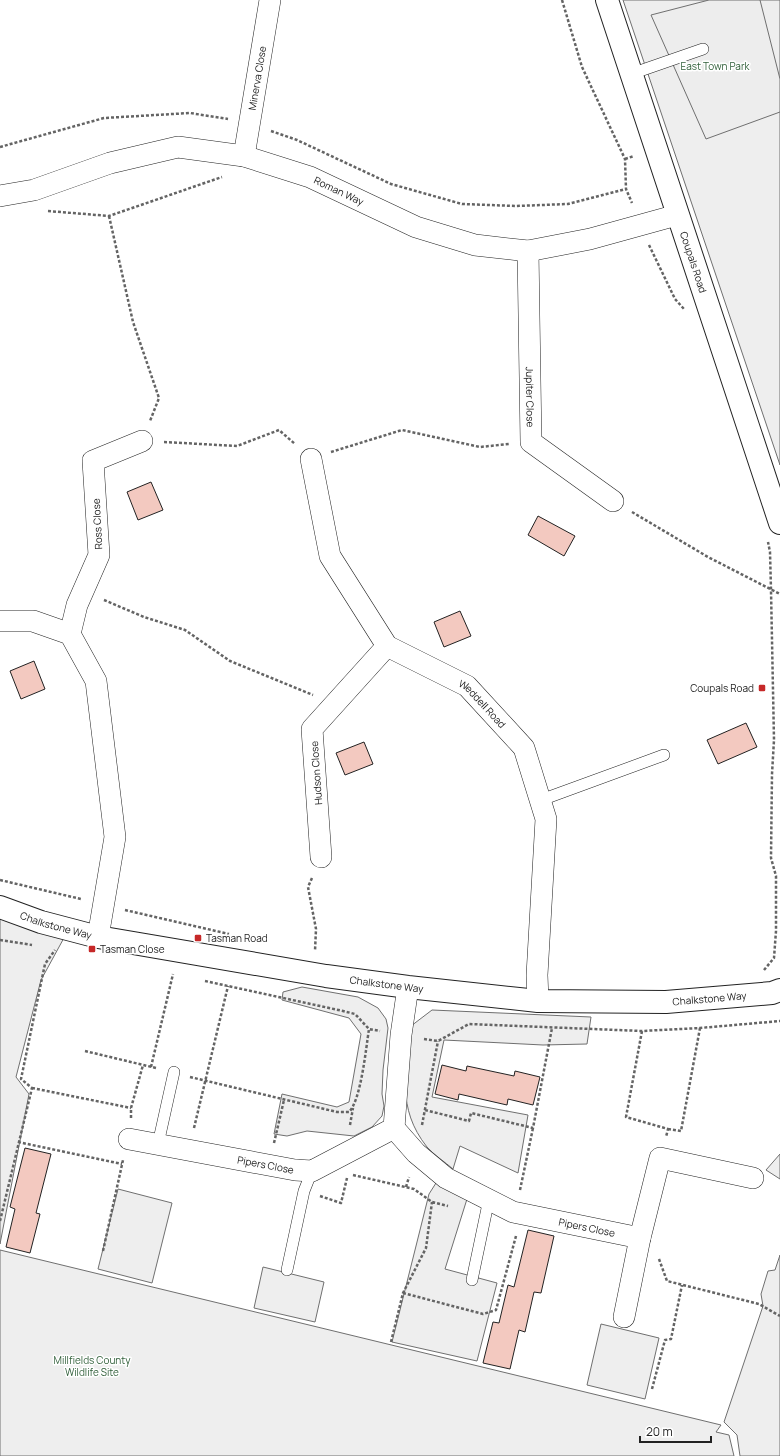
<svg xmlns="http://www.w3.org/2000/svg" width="780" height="1456" viewBox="0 0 780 1456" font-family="Manrope,sans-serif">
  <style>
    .green { fill: #eee; stroke: #6f6f6f }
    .parking { fill: #ededed; stroke: #6f6f6f }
    .building { fill: #f3c9c0; stroke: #222 }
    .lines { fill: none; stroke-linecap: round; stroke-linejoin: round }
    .lane-casing { stroke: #222; stroke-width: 12 }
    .street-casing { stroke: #222; stroke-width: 22 }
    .secondary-casing { stroke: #222; stroke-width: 24 }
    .path { stroke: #646464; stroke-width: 2.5; stroke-dasharray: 3 2; stroke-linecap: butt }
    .lane { stroke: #fff; stroke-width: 11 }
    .street { stroke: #fff; stroke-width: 21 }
    .secondary { stroke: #fff; stroke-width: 22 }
    .poi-dot { fill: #c62828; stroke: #fff; stroke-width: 1.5 }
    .labels { text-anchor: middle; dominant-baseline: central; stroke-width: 3; stroke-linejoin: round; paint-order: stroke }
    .park-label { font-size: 10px; fill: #2f5e38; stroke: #fff }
    .street-label { font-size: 10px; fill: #222; stroke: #fff }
    .poi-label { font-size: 10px; fill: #222; stroke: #fff; text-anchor: start }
  </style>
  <rect width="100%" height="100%" fill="#fff"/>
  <!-- green -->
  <path class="green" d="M623,0H780V465Z
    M0,919H7L65,936L41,980L16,1077L29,1094L0,1244Z
    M302,987L358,997L378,1008L386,1019L388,1028L383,1070L382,1094L384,1106L382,1116L372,1127L354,1136L307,1131L287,1136L274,1134L282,1094L337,1107L349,1102L361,1034L349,1018L282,1000L283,992Z
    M432,1010L591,1017L587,1044L543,1045L444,1040L432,1097L528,1115L518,1173L460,1146L453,1169C445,1162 434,1155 427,1147C396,1108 406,1071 411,1026Z
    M780,1154V1179L766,1170Z
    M436,1183L467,1199L445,1269L497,1283L477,1361L392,1342L429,1194Z
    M118,1189L172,1203L152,1283L98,1269Z
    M0,1250L721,1425L716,1432L729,1435L734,1456H0Z
    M780,1255V1456H740L737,1435L724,1422L763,1306L761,1294L768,1271L775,1270Z
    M263,1267L324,1282L315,1322L254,1308Z
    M601,1324L659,1338L645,1399L587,1385Z"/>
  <!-- parking -->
  <path class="parking" d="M709,0H760L780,79V112L706,139L651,15Z"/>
  <!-- building -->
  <path class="building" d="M151,482L163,510L138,520L127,492Z
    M538,516L575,536L564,556L528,535Z
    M460,611L471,636L444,647L434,622Z
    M34,661L45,689L21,699L10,671Z
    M746,723L757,747L718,764L707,740Z
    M364,742L373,764L345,775L336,753Z
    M442,1065L466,1071L467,1066L514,1076L515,1071L540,1077L533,1105L508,1099L507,1105L459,1094L458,1100L435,1094Z
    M25,1148L51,1154L36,1213L40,1214L30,1253L6,1247L15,1209L10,1207Z
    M528,1230L554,1236L541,1293L534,1292L525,1332L519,1330L510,1369L483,1363L493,1322L499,1323L508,1285L514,1287Z"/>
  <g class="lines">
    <defs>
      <path id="lane" d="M631,74L703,49
        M541,800L664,755
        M158,1144L174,1072
        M287,1270L304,1191L312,1171
        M472,1280L489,1199"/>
      <g id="street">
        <path id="s1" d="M244,156L270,0"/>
        <path id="s2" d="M0,196L34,190L110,163L178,147L244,156L310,177L416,227L475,245L528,251L590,239L677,215"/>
        <path id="s3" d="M528,251L531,442L613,501"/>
        <path id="s4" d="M311,459L330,556L387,646L467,686L524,748L546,819L537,975L538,1001"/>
        <path d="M0,621H33L70,634L96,681L115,837L98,937"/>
        <path d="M70,634L77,605L99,555L93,461L142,441"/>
        <path d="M321,857L312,729L387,646"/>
        <path id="s5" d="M394,1128L416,1153L446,1178L513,1212L640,1238"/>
        <path id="s6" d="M129,1139L295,1170L312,1171L394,1128L401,1035L408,987"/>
        <path d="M624,1317L640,1238L660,1158L753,1178"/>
      </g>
      <g id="secondary">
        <path id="s7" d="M607,0L780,523"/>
        <path id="s8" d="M0,907L41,922L98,937L326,976L408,987L538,1001L666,1002L772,993L780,990"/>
      </g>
    </defs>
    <!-- lane casing -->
    <use href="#lane" class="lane-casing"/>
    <!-- street casing -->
    <use href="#street" class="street-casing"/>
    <!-- secondary casing -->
    <use href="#secondary" class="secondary-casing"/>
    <!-- path -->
    <path class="path" d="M562,0L582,67L625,159L626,189L632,203
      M271,131L297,140L391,184L462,204L516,206L568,204L626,189
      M0,147L104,118L190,113L228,119
      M625,159L634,156
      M48,211L109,216L222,177
      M109,216L133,322L159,398L150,421
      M649,245L675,299L684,309
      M164,442L237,446L279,430L295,444
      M331,452L402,430L480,447L509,444
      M632,512L708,557L780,594
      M104,600L144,617L185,630L230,661L313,695
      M312,878L308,887L316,929L315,951
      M0,880L81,899
      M125,910L229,934
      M0,940L32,945
      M764,970L774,958L776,931V876L771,858L772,774L774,740L771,590L770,552L768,542
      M205,981L343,1011L355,1014L369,1029L380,1031
      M642,1031L626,1117L668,1129L666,1137
      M424,1039L438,1041L469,1024L642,1031L700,1028L780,1021
      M85,1051L156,1068
      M151,1067L173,974
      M190,1077L337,1112H349C361,1100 366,1048 369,1029
      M32,1088L131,1108
      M425,1110L469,1121L471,1113L533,1128L552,1028
      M131,1118V1108L143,1065
      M350,1125L353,1108
      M422,1125L438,1041
      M194,1128L228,986
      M668,1129L681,1131L700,1028
      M18,1142L122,1164
      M274,1143L284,1100
      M353,1175L414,1189L432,1202L448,1206
      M406,1187L409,1177
      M520,1190L533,1128
      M320,1196L341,1203L347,1178
      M0,1221L32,1088L21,1079L45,964L55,950
      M103,1251L123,1160
      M659,1259L667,1281L759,1304L780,1316
      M403,1293L483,1314L496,1310L516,1236
      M391,1342L403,1293L426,1248L432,1202
      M652,1389L665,1340L671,1339L682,1285"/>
    <!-- lane -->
    <use href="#lane" class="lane"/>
    <!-- street -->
    <use href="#street" class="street"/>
    <!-- secondary -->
    <use href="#secondary" class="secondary"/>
  </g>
  <!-- markers -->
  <g class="poi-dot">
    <rect x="758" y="684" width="8" height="8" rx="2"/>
    <rect x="194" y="934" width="8" height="8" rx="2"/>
    <rect x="88" y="945" width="8" height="8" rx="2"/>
  </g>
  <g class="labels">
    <!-- park labels -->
    <g class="park-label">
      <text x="715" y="66">East Town Park</text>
      <text x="92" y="1360">Millfields County<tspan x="92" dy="12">Wildlife Site</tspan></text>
    </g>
    <!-- street labels -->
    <g class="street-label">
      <text stroke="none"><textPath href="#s1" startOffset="79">Minerva Close</textPath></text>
      <text stroke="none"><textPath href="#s2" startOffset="353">Roman Way</textPath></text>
      <text stroke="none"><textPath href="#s7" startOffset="276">Coupals Road</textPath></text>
      <text stroke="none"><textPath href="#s3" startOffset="146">Jupiter Close</textPath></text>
      <text transform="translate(97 524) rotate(-93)">Ross Close</text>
      <text stroke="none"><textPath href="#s4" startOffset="318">Weddell Road</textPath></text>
      <text transform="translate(316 773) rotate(-94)">Hudson Close</text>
      <text stroke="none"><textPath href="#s8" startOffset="59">Chalkstone Way</textPath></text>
      <text stroke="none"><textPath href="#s8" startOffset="395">Chalkstone Way</textPath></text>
      <text stroke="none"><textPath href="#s8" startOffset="719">Chalkstone Way</textPath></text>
      <text stroke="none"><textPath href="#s6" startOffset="139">Pipers Close</textPath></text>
      <text stroke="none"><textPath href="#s5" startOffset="223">Pipers Close</textPath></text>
    </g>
    <!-- poi labels -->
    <g class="poi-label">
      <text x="754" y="688" text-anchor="end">Coupals Road</text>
      <text x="206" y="938">Tasman Road</text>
      <text x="100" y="949">Tasman Close</text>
    </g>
  </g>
  <!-- scale -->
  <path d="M640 1436v6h71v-6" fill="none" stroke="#222222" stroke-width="2"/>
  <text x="646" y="1436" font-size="12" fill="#222222" stroke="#ffffff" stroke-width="3" paint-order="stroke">20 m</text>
</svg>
